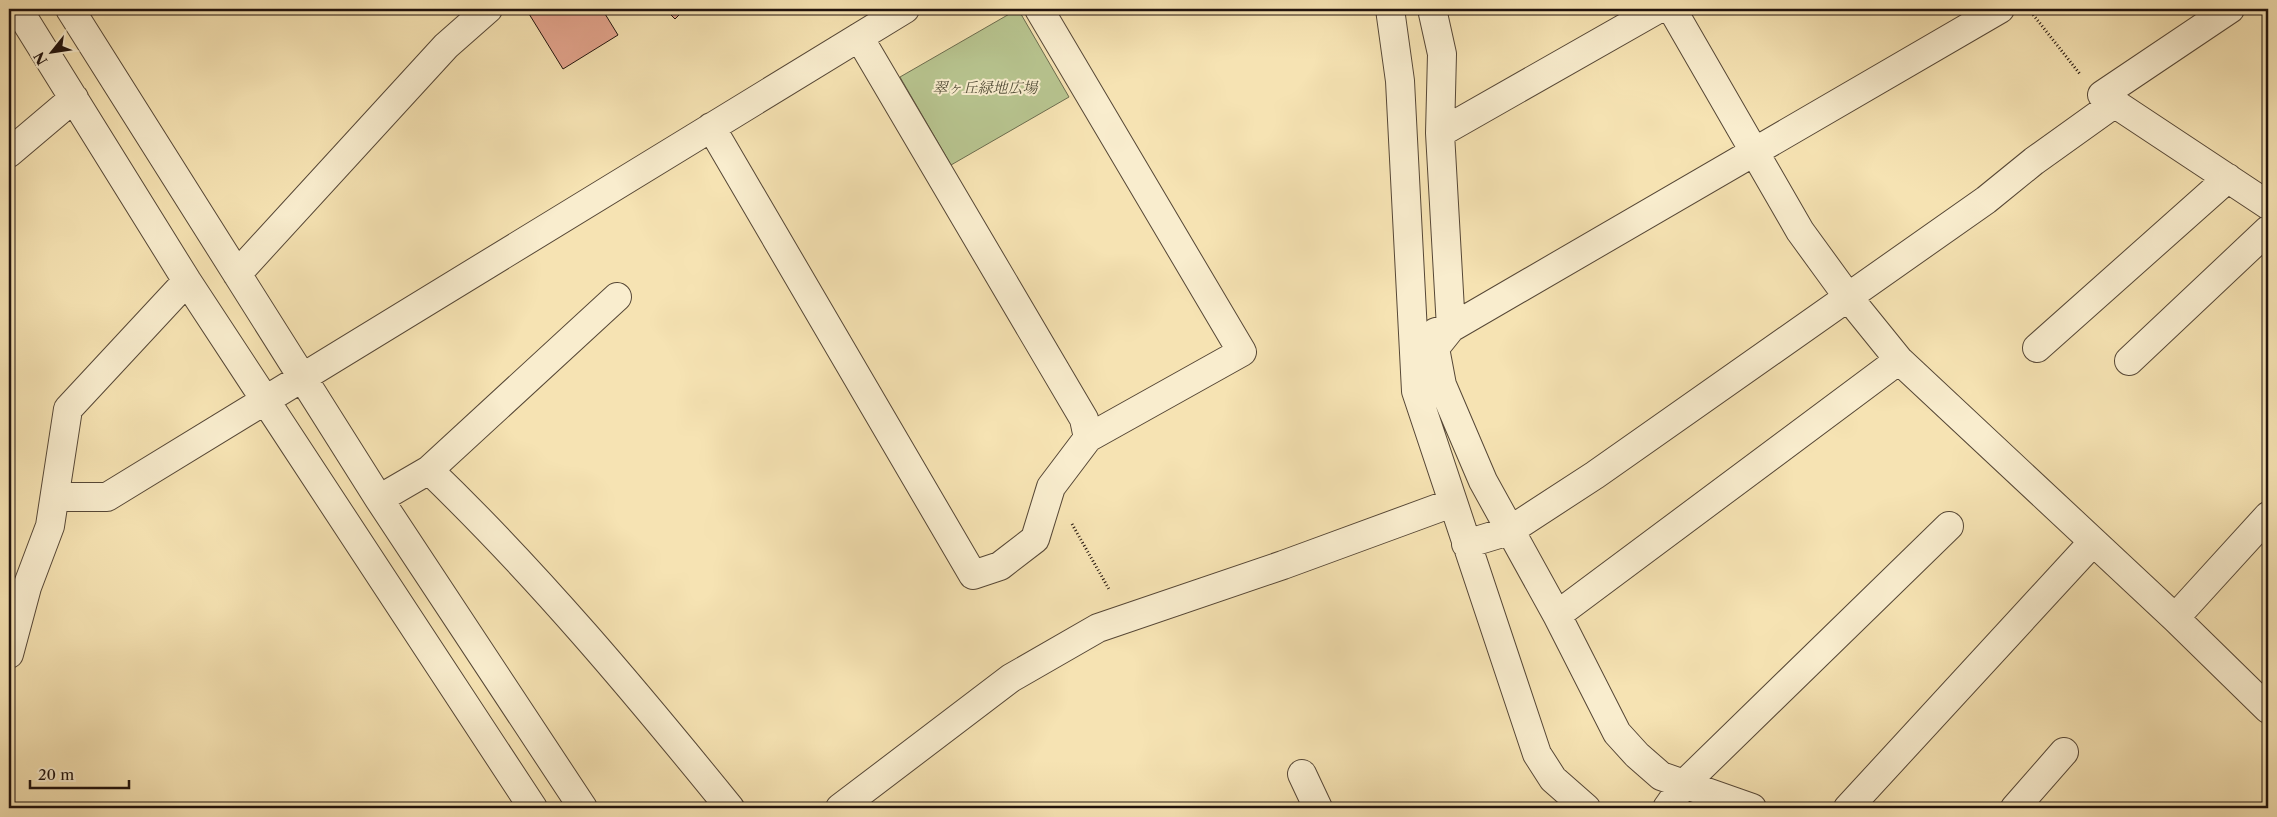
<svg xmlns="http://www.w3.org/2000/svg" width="2277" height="817" viewBox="0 0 2277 817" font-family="'Libre Caslon Text','Noto Serif JP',serif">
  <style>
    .green { fill: #b8c590; stroke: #6c6c4e }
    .building { fill: #e3a48d; stroke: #21130d }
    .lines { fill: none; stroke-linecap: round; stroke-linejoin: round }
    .minor-casing { stroke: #564736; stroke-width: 30 }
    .path { stroke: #21130d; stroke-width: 3; stroke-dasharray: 1 2.5; stroke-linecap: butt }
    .minor { stroke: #f9edce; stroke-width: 28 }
    .labels { text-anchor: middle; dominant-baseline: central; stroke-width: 4; stroke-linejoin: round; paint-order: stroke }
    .park-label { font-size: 15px; font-style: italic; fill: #56513b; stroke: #f9edce }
  </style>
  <rect width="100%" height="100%" fill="#f6e3b3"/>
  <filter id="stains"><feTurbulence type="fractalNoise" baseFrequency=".004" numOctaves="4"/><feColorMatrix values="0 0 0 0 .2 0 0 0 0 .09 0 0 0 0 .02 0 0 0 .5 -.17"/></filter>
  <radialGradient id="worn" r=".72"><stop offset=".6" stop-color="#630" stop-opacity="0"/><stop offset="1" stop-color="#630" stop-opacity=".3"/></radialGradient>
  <!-- green -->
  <path class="green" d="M1018,9L1069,97L951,165L900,77Z"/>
  <!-- building -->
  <path class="building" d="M526,9H602L618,35L563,69Z
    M665,9H685L675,19Z"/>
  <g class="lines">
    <defs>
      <path id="minor" d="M18,9L187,281L533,808
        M70,9L379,499L583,808
        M1390,9L1400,81L1416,391L1537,754L1553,779L1586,808
        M1432,9L1442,54L1440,133L1451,328L1435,348L1442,385L1483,481L1557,615L1617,733L1637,755L1661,776L1752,808
        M1672,9L1800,231L1848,297L1899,360L2175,618L2268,709
        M2230,9L2102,95L2268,205
        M859,37L1084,419L1088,438
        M711,127L973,575L1000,566L1035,539L1051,487L1088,438L1242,352L1039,9
        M1440,133L1658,9
        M9,153L74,98
        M237,274L446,46L488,9
        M1436,332L1451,328L2000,9
        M2037,348L2228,178
        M2129,361L2268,230
        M429,470C538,575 635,691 730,808
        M55,497H107L905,9
        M379,499L429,470L617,297
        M1466,544L1509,531L1595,475L1986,200L2034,161L2115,103
        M1557,615L1899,360
        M2175,618L2268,516
        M9,654L27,587L50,526L68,409L187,281
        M1302,774L1318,808
        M840,808L1011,678L1098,628L1283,565L1452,503
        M1667,808L1683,785L1949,526
        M1848,808L2092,543
        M2015,808L2064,752"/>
    </defs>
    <!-- minor casing -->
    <use href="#minor" class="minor-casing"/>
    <!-- path -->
    <path class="path" d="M2031,12L2080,74
      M1072,524L1110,591"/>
    <!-- minor -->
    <use href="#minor" class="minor"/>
  </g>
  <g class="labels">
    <!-- park labels -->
    <g class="park-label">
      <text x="985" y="87">翠ヶ丘緑地広場</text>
    </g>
  </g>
  <!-- margin -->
  <rect width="2277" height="817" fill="none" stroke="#f6e3b3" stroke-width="30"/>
  <rect x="10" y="10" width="2257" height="797" fill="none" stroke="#21130d" stroke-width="2.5"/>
  <rect x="15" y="15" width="2247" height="787" fill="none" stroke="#21130d"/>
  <!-- north arrow -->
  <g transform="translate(52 52) rotate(240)" stroke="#f9edce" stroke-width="4" paint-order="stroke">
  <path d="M0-4L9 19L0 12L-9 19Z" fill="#21130d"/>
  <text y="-8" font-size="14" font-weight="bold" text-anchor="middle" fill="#21130d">N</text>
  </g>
  <!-- scale -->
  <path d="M30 780v8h99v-8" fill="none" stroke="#21130d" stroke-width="2.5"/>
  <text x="38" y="780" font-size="15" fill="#21130d" stroke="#f9edce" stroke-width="4" paint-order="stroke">20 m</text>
  <rect width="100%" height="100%" filter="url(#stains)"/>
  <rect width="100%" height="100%" fill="url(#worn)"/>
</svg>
